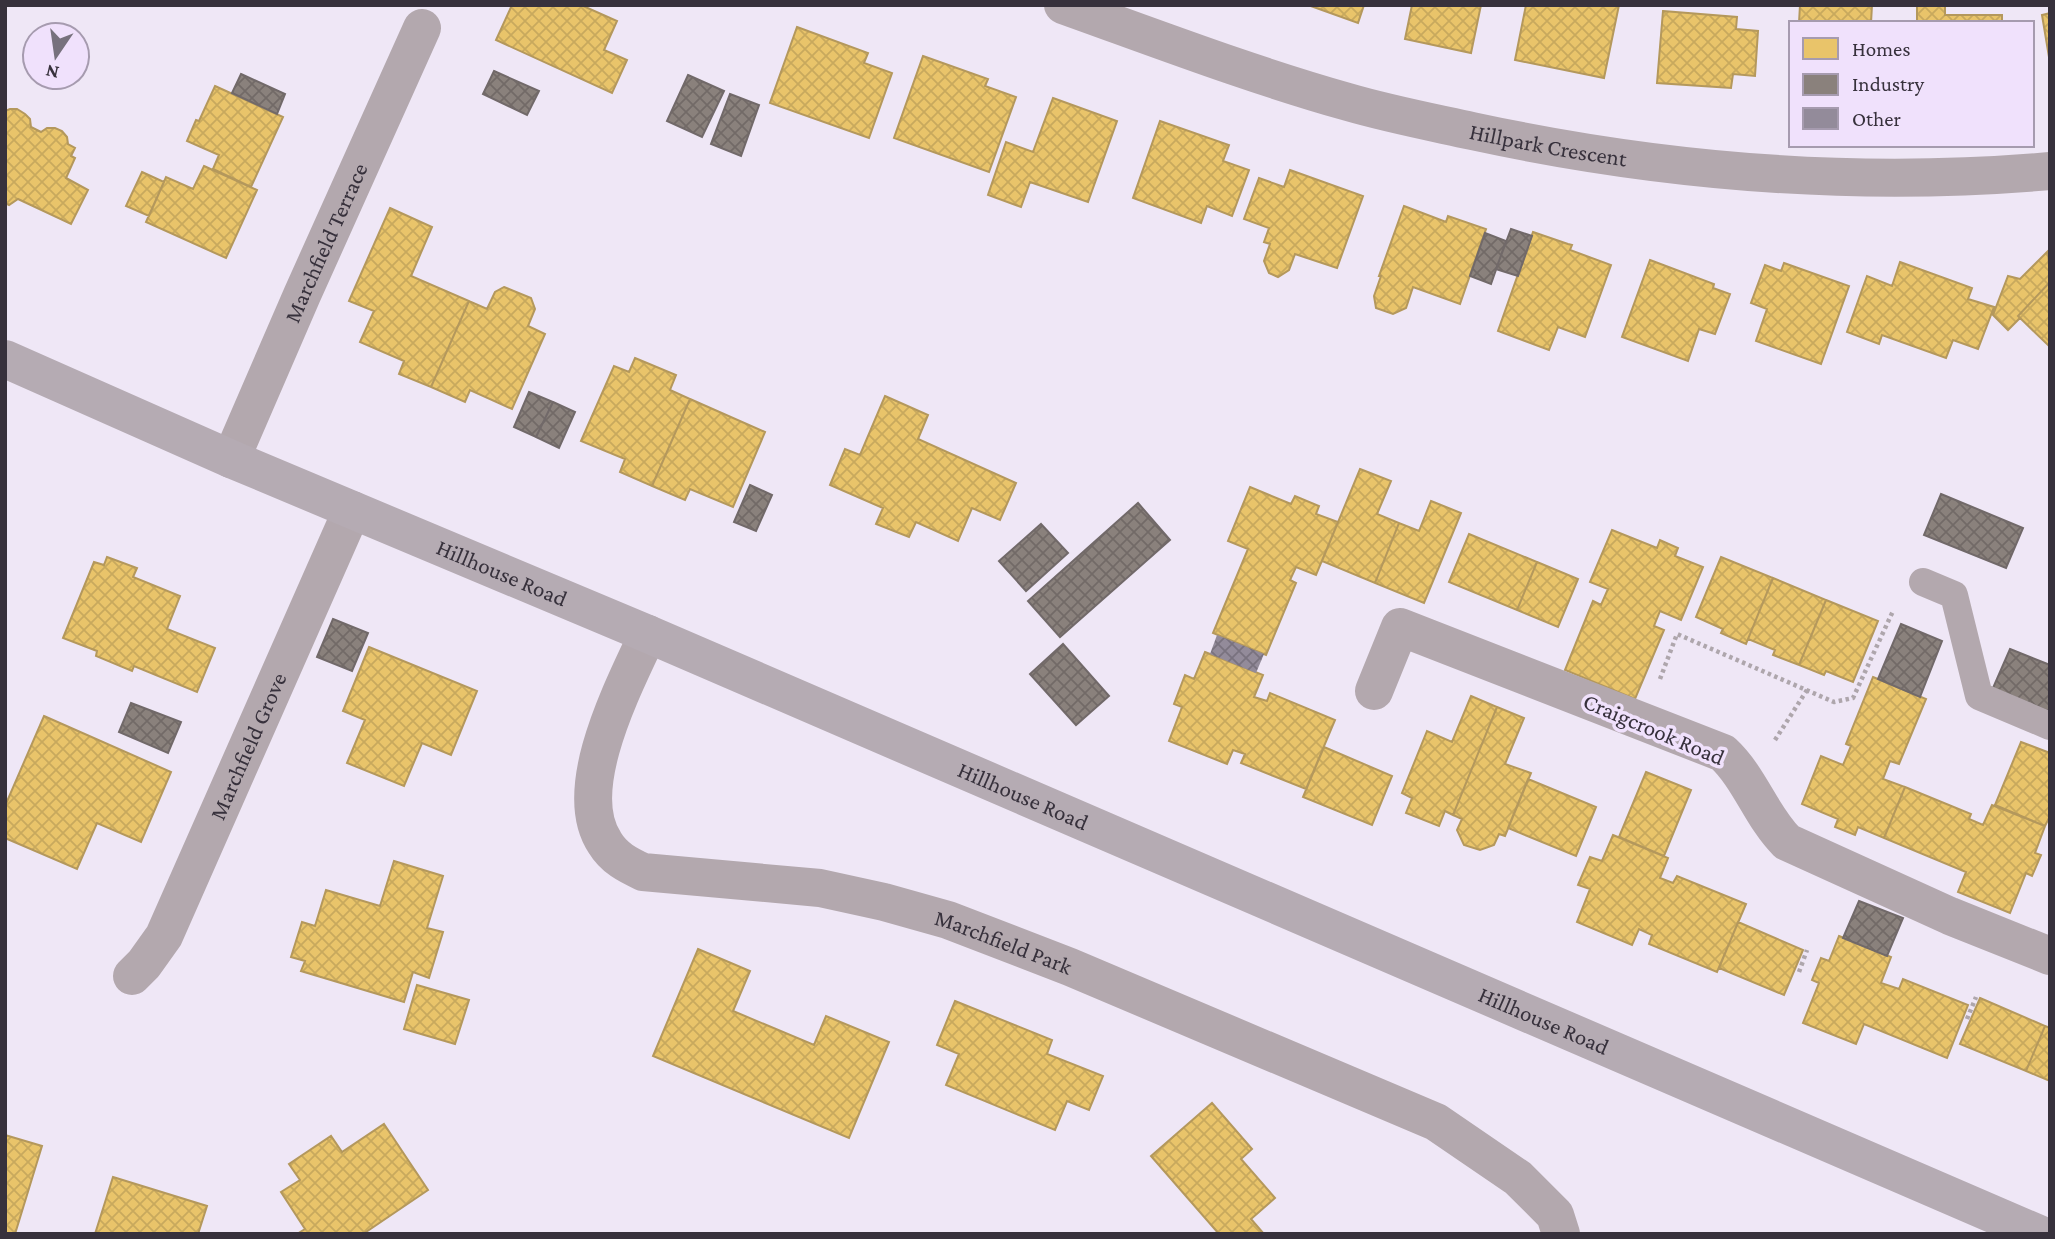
<svg xmlns="http://www.w3.org/2000/svg" width="2055" height="1239" viewBox="0 0 2055 1239" font-family="'Crimson Pro',serif">
  <style>
    .homes { fill: url(#homes-cross-hatch); stroke: #b4985c; stroke-width: 2 }
    .industry { fill: url(#industry-cross-hatch); stroke: #716969; stroke-width: 2 }
    .building { fill: url(#building-cross-hatch) }
    .lines { fill: none; stroke-linecap: round; stroke-linejoin: round }
    .path { stroke: #aea6ac; stroke-width: 4.5; stroke-dasharray: 3.5 3.5; stroke-linecap: butt }
    .service { stroke: #b3a8ae; stroke-width: 28 }
    .minor { stroke: #b3a8ae; stroke-width: 38 }
    .primary { stroke: #b5abb3; stroke-width: 38 }
    .labels { text-anchor: middle; dominant-baseline: central; stroke-width: 7; stroke-linejoin: round; paint-order: stroke }
    .street-label { font-size: 23px; fill: #37313c; stroke: #f0e1fc }
  </style>
  <defs>
    <pattern id="homes-cross-hatch" width="8" height="8" patternUnits="userSpaceOnUse" patternTransform="scale(1.75)"><rect width="8" height="8" fill="#e9c46a"/><path d="M0 0l8 8M0 8l8-8" fill="none" stroke="#c8a95d"/></pattern>
    <pattern id="industry-cross-hatch" width="8" height="8" patternUnits="userSpaceOnUse" patternTransform="scale(1.75)"><rect width="8" height="8" fill="#8a817c"/><path d="M0 0l8 8M0 8l8-8" fill="none" stroke="#726a67"/></pattern>
    <pattern id="building-cross-hatch" width="8" height="8" patternUnits="userSpaceOnUse" patternTransform="scale(1.75)"><rect width="8" height="8" fill="#938b9a"/><path d="M0 0l8 8M0 8l8-8" fill="none" stroke="#79727f"/></pattern>
  </defs>
  <rect width="100%" height="100%" fill="#efe7f6"/>
  <!-- homes -->
  <path class="homes" d="M512,5H581L617,21L604,50L627,60L612,93L496,40Z
    M1308,5H1364L1358,23Z
    M1412,5H1481L1471,53L1405,39Z
    M1526,5H1619L1604,78L1515,60Z
    M1800,5H1872L1871,23H1799Z
    M1917,5H1945V15H2002V23H1917Z
    M1663,11L1737,17L1736,29L1758,31L1755,76L1733,74L1731,88L1657,83Z
    M2050,13V63L2042,15Z
    M797,27L868,53L864,63L892,73L869,138L770,103Z
    M923,56L988,79L985,86L1016,97L989,172L894,138Z
    M215,86L283,117L251,187L213,169L219,155L187,141L196,120L199,121Z
    M1053,98L1117,121L1088,202L1030,182L1021,207L988,195L1006,142L1033,152Z
    M10,109H17L25,114L30,119L31,127L41,132L47,128H55L62,131L67,137L68,144L75,148L71,156L75,158L66,178L88,190L71,224L18,199L9,205L5,203V111Z
    M1160,121L1229,145L1223,161L1249,170L1232,216L1207,206L1201,223L1133,198Z
    M204,166L257,190L226,258L146,222L166,177L193,189Z
    M1290,170L1363,196L1337,268L1295,254L1289,270L1278,277L1269,273L1264,261L1270,244L1264,242L1269,228L1244,219L1259,178L1284,187Z
    M142,172L164,182L149,216L126,206Z
    M1404,206L1446,222L1448,216L1486,229L1460,304L1413,287L1406,308L1393,314L1376,308L1374,296L1381,276H1379Z
    M390,208L432,227L411,276L469,301L431,387L399,374L404,361L360,342L374,311L349,301Z
    M1533,232L1568,244L1572,245L1570,250L1611,265L1585,337L1558,327L1549,350L1498,331Z
    M2048,251L2050,282L2018,316L2020,318L2008,330L1993,315L2008,276L2020,279Z
    M1650,260L1714,284L1713,288L1730,294L1715,334L1699,329L1688,361L1622,337Z
    M1900,262L1972,288L1968,299L1994,307L1978,349L1953,340L1946,358L1882,335L1879,344L1847,332L1867,276L1892,286Z
    M1784,263L1849,286L1821,364L1756,341L1767,309L1751,303L1765,265L1781,271Z
    M2050,282V347L2018,316Z
    M504,287L531,298L535,309L528,326L545,334L512,409L470,390L465,402L431,387L469,301L487,309L495,292Z
    M635,358L676,375L670,390L690,399L652,486L620,472L625,459L581,441L614,366L629,372Z
    M885,396L928,415L918,439L1016,483L1000,520L972,508L958,541L916,522L909,537L876,524L883,508L830,485L845,449L860,455Z
    M690,399L765,432L733,507L690,489L685,500L652,486Z
    M1360,469L1391,481L1377,514L1399,523L1375,583L1322,561Z
    M1250,487L1291,504L1295,496L1319,506L1316,514L1338,522L1316,575L1296,567L1290,580L1296,583L1266,655L1213,633L1248,549L1228,541Z
    M1431,501L1461,513L1424,603L1375,583L1399,523L1419,531Z
    M1612,530L1657,548L1660,540L1678,548L1675,556L1703,567L1681,620L1660,611L1654,626L1664,630L1635,699L1565,670L1593,601L1601,605L1608,589L1590,582Z
    M1469,534L1537,562L1517,610L1449,582Z
    M107,557L137,568L133,577L180,596L167,629L215,648L197,692L134,666L132,671L96,656L97,651L63,638L94,562L104,565Z
    M1721,557L1773,578L1746,644L1721,633L1723,629L1696,617Z
    M1537,562L1578,579L1558,627L1517,610Z
    M1773,578L1826,600L1799,665L1773,655L1775,650L1748,639Z
    M1826,600L1878,621L1853,682L1826,671L1824,675L1799,665Z
    M369,647L477,691L451,755L422,743L404,786L347,763L365,720L343,711Z
    M1205,652L1263,675L1254,697L1267,701L1270,693L1335,720L1306,789L1241,763L1245,754L1233,750L1227,764L1169,741L1182,707L1174,704L1185,675L1194,679Z
    M1873,677L1926,699L1899,764L1890,761L1883,779L1905,787L1884,838L1858,827L1855,835L1835,827L1838,819L1802,804L1821,756L1843,765L1851,746L1846,744Z
    M1471,696L1497,707L1453,815L1445,811L1439,826L1406,813L1412,798L1402,793L1427,731L1452,742Z
    M1497,707L1524,718L1505,764L1531,773L1505,836L1499,834L1494,845L1480,850L1464,845L1457,830L1462,819L1453,815Z
    M44,716L171,772L141,842L97,823L77,869L5,838V806Z
    M2021,742L2050,753V816L2045,826L1995,805Z
    M1324,747L1392,776L1372,825L1303,797Z
    M1646,772L1691,790L1664,856L1619,837Z
    M1528,779L1596,807L1576,856L1508,828Z
    M1905,787L1971,814L1969,819L1983,825L1992,805L2045,826L2035,853L2041,855L2032,876L2026,873L2010,913L1958,892L1966,872L1884,838Z
    M1613,835L1668,858L1660,878L1673,883L1677,876L1746,904L1717,972L1649,944L1652,935L1639,929L1632,945L1577,922L1590,889L1578,885L1590,857L1602,861Z
    M394,861L443,876L427,928L443,932L429,978L413,972L404,1002L301,971L305,961L291,957L302,922L315,926L326,890L380,906Z
    M1738,922L1803,950L1784,995L1719,968Z
    M1839,936L1891,957L1881,983L1899,989L1903,979L1968,1005L1947,1058L1864,1024L1856,1044L1803,1023L1819,983L1812,980L1821,958L1829,961Z
    M698,949L750,971L733,1011L814,1045L826,1016L889,1042L849,1138L653,1056Z
    M417,985L469,1000L455,1044L404,1029Z
    M1980,998L2045,1026L2026,1071L1960,1044Z
    M955,1001L1052,1040L1047,1054L1103,1076L1089,1110L1067,1101L1055,1130L946,1085L959,1054L937,1045Z
    M2045,1026L2050,1028V1081L2026,1071Z
    M1212,1103L1252,1149L1241,1159L1275,1198L1251,1219L1264,1234H1219L1151,1156Z
    M384,1124L428,1190L363,1234H297L305,1229L281,1192L300,1180L289,1164L331,1136L342,1152Z
    M5,1135L42,1146L15,1234H5Z
    M113,1177L207,1206L198,1234H95Z"/>
  <!-- industry -->
  <path class="industry" d="M494,71L539,91L527,115L483,94Z
    M241,74L285,94L277,114L232,93Z
    M688,75L724,91L702,137L667,121Z
    M730,94L759,105L741,156L711,144Z
    M1511,229L1532,236L1518,276L1496,269Z
    M1485,233L1506,241L1491,284L1470,276Z
    M529,392L553,402L536,437L514,427Z
    M553,402L575,412L559,448L536,437Z
    M750,485L772,495L756,531L734,522Z
    M1941,494L2023,528L2006,568L1924,535Z
    M1138,503L1170,540L1060,637L1028,601Z
    M1041,524L1068,553L1026,591L999,561Z
    M333,619L368,633L352,671L317,657Z
    M1901,624L1942,641L1920,697L1878,679Z
    M1063,644L1109,696L1076,725L1030,674Z
    M2010,649L2050,665V712L1993,688Z
    M131,703L181,722L168,753L119,732Z
    M1859,901L1903,918L1887,956L1843,938Z"/>
  <!-- building -->
  <path class="building" d="M1217,635L1264,654L1256,673L1210,654Z"/>
  <g class="lines">
    <!-- path -->
    <path class="path" d="M1660,679L1677,634L1834,702L1853,698L1893,611
      M1775,740L1807,690
      M1799,972L1807,950
      M1967,1019L1976,997"/>
    <!-- service -->
    <path class="service" d="M1923,582L1954,595L1979,696L2050,726"/>
    <!-- minor -->
    <g class="minor">
      <path id="s1" d="M1063,5C1158,39 1252,75 1348,102C1389,114 1431,122 1472,131C1662,172 1856,188 2050,171"/>
      <path id="s2" d="M231,459L302,295L422,28"/>
      <path id="s3" d="M648,634C624,686 569,790 605,843C614,858 628,865 643,872L820,888L884,902L948,920L1070,967L1436,1122L1518,1178L1555,1215L1561,1234"/>
      <path d="M1374,691L1400,627L1723,753C1750,778 1761,816 1787,842L1950,916L2050,956"/>
      <path id="s4" d="M132,976L144,964L164,936L352,510"/>
    </g>
    <!-- primary -->
    <path class="primary" id="s5" d="M5,359L231,459L648,634L2039,1234"/>
  </g>
  <g class="labels">
    <!-- street labels -->
    <g class="street-label">
      <text stroke="none"><textPath href="#s1" startOffset="506">Hillpark Crescent</textPath></text>
      <text stroke="none"><textPath href="#s2" startOffset="236">Marchfield Terrace</textPath></text>
      <text stroke="none"><textPath href="#s5" startOffset="541">Hillhouse Road</textPath></text>
      <text transform="translate(1654 729) rotate(23)">Craigcrook Road</text>
      <text stroke="none"><textPath href="#s4" startOffset="259">Marchfield Grove</textPath></text>
      <text stroke="none"><textPath href="#s5" startOffset="1108">Hillhouse Road</textPath></text>
      <text stroke="none"><textPath href="#s3" startOffset="639">Marchfield Park</textPath></text>
      <text stroke="none"><textPath href="#s5" startOffset="1675">Hillhouse Road</textPath></text>
    </g>
  </g>
  <!-- border -->
  <rect width="2055" height="1239" fill="none" stroke="#37313c" stroke-width="14"/>
  <!-- legend -->
  <rect x="1789" y="21" width="245" height="126" fill="#f0e1fc" stroke="#a69baf" stroke-width="2"/>
  <rect x="1803" y="38" width="35" height="21" fill="#e9c46a" stroke="#a69baf" stroke-width="2"/>
  <text x="1852" y="56" font-size="21" fill="#37313c">Homes</text>
  <rect x="1803" y="74" width="35" height="21" fill="#8a817c" stroke="#a69baf" stroke-width="2"/>
  <text x="1852" y="91" font-size="21" fill="#37313c">Industry</text>
  <rect x="1803" y="108" width="35" height="21" fill="#938b9a" stroke="#a69baf" stroke-width="2"/>
  <text x="1852" y="126" font-size="21" fill="#37313c">Other</text>
  <!-- north arrow -->
  <g transform="translate(56 56) rotate(193)"><circle r="33" fill="#f0e1fc" stroke="#a69baf" stroke-width="2"/>
  <path d="M0-5L12 26L0 18L-12 26Z" fill="#77717d"/>
  <text y="-10" font-size="19" font-weight="bold" text-anchor="middle" fill="#37313c">N</text>
  </g>
</svg>
